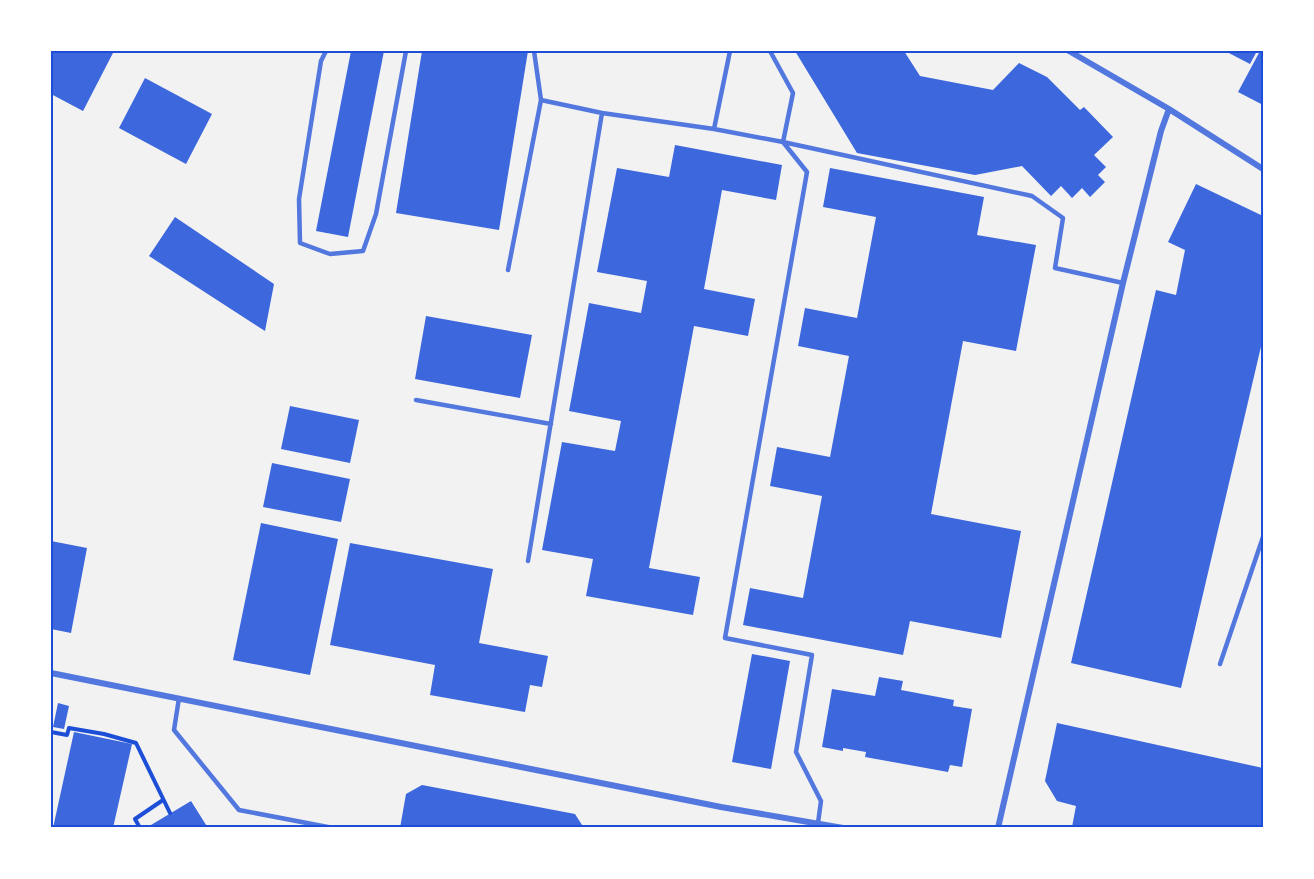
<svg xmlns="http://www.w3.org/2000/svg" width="1314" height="879" viewBox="0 0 1314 879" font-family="Cabin,sans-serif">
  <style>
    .building { fill: #3d67dc }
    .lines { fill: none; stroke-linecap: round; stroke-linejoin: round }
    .path { stroke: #1d4ed8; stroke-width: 4 }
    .service { stroke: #5277de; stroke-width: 4.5 }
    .minor { stroke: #5277de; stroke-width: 6 }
    .neatline { fill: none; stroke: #1d4ed8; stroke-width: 2 }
  </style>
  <rect width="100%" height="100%" fill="#f2f2f2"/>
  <!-- building -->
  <path class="building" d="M51,51H114L83,111L51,94Z
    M351,51H384L348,237L316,231Z
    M422,51H528L499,230L396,213Z
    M795,51H904L920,76L993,90L1019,63L1047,77L1080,110L1084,107L1113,137L1094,155L1106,167L1098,175L1105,182L1090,197L1082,188L1072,198L1061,186L1051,196L1022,166L975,175L857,153Z
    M1225,51H1257L1250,64Z
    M1260,51H1263V105L1238,92Z
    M145,78L212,114L186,164L119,128Z
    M675,145L782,165L776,200L722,190L704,289L755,299L748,336L694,326L649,568L700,577L693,615L586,596L593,559L542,550L562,442L615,451L621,421L569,411L589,303L641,313L647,281L597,272L617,168L669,177Z
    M830,168L984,197L977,235L1036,245L1016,351L963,341L931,514L1021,531L1001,638L910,621L903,655L743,625L750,588L803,598L822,496L770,486L777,447L830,457L849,356L798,346L805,308L857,318L876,217L823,207Z
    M1196,184L1263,216V338L1181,688L1071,663L1156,290L1176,295L1185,250L1168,242Z
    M175,217L274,284L265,331L149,256Z
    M426,316L532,335L520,398L415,379Z
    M290,406L359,420L350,463L281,449Z
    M272,463L350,479L341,522L263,507Z
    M261,523L338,539L310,675L233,660Z
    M51,541L87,548L71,633L51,629Z
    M350,543L493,569L479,643L548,656L542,687L530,685L525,712L430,695L435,665L330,645Z
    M752,654L790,661L771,769L732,762Z
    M879,677L903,681L901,690L954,700L953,706L972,709L962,767L950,765L948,772L865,757L866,752L843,748V751L822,747L832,689L875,696Z
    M58,703L69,706L64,729L53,727Z
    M1057,723L1263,768V828L1072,827L1076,806L1057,801L1045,781Z
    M74,732L132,744L113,828H53Z
    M422,785L575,814L584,828H400L406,794Z
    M191,801L208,828H146Z"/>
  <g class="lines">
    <!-- path -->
    <path class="path" d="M51,732L67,735L69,728L104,734L136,743L170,813
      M140,828L135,819L163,800"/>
    <!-- service -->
    <path class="service" d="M326,51L321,61L299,199L300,243L330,254L363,251L376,214L406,51
      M534,51L541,100L602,113
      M730,51L714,129L783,142L793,93L770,51
      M783,142L807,172L725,638L812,655L796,752L821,801L818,823
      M783,142L1032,196L1063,218L1055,268L1123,283
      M508,270L541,100
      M416,400L551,424
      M528,561L602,113L714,129
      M1220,664L1263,537
      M179,698L174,730L239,810L333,828"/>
    <!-- minor -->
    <path class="minor" d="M1069,51L1169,109L1263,169
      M51,673L721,807L843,828
      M998,828L1123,283L1161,131L1169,109"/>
  </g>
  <!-- border -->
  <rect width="1314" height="879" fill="none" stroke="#ffffff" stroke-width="105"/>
  <rect x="52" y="52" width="1210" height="774" class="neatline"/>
</svg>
